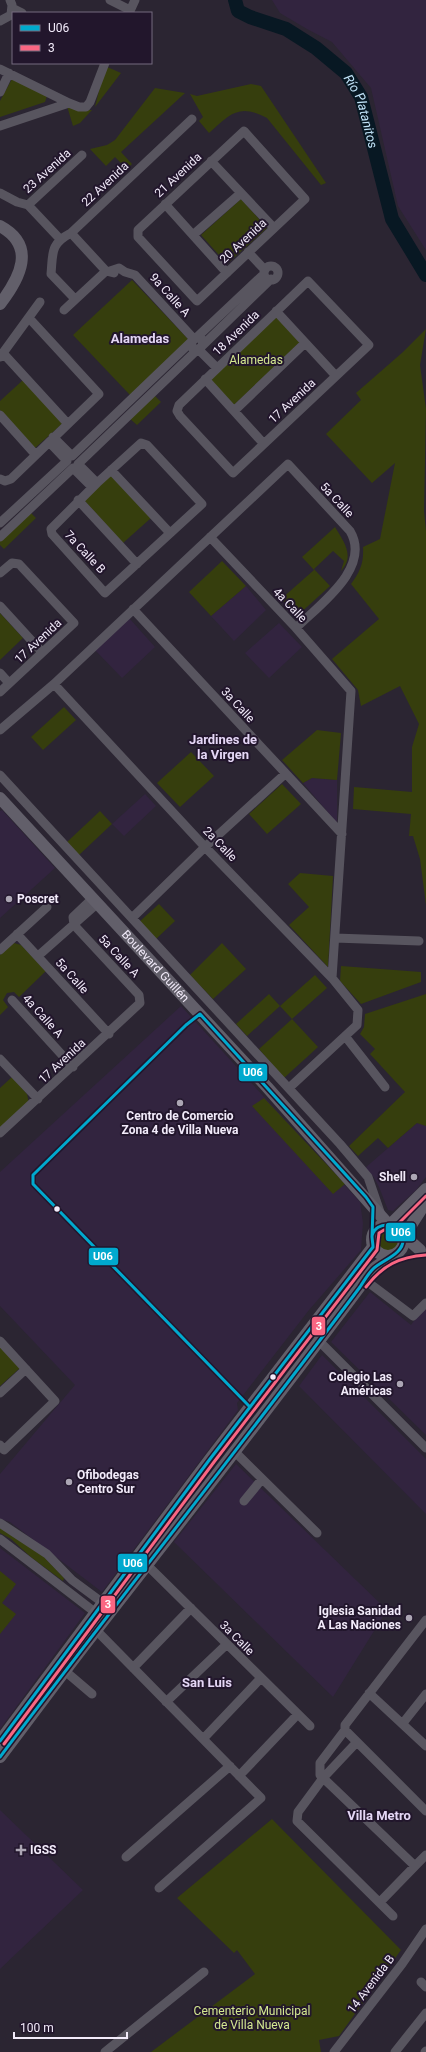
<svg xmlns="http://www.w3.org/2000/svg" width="426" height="2052" viewBox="0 0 426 2052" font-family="Roboto,sans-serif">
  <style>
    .built { fill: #32243f }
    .green { fill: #363e0d }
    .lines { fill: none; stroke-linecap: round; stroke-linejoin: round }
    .river { stroke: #081823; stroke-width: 14 }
    .minor { stroke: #58555f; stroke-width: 9 }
    .major { stroke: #625f6a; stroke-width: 12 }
    .bus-1-casing { stroke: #22162c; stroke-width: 6 }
    .bus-2-casing { stroke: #22162c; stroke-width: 6 }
    .bus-1 { stroke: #00a9ce; stroke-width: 3 }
    .bus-2 { stroke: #fa6682; stroke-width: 3 }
    .poi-dot { fill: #aca6b4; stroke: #22162c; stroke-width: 1.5 }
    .bus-dot { fill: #f2ebfa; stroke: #22162c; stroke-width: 1.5 }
    .labels { text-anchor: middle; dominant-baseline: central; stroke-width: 4; stroke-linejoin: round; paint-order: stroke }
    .street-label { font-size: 12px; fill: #f2ebfa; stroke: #22162c }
    .park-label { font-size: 12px; fill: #d4e890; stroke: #22162c }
    .poi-label { font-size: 12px; font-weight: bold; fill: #f2ebfa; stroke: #22162c; text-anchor: start }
    .water-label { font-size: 13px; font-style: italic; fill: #c1e3f8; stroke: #22162c }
    .neighbourhood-label { font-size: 13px; font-weight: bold; fill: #e5d7f6; stroke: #22162c }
    .line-badge { stroke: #22162c; stroke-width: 1.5 }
    .badge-label { font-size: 11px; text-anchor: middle; font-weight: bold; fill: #fff }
  </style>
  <rect width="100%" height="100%" fill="#2b2532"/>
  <!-- built -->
  <path class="built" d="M272,0H426V250L398,206L371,88L332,42L307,29L280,13Z
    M246,586L266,610L234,641L211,616Z
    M129,618L155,647L122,678L95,650Z
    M279,623L302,647L269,678L245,653Z
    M312,778L337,780V823L303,783Z
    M145,794L156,806L124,836L112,824Z
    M2,810L55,868L0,918V811Z
    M181,1006L360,1202L363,1223L361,1250L309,1310L237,1403L238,1410L102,1592L10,1522L0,1519V1474L75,1385L0,1306V1172Z
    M417,1123L426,1126V1177L416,1190L396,1208L393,1211L388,1210L379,1187L373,1176L365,1168Z
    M370,1292L411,1325L426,1304V1435L331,1342Z
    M322,1355L426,1459V1514L299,1386Z
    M236,1464L387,1610L333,1697L174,1542Z
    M0,1548L85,1613L0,1729Z
    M0,1810L83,1890L0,1969Z"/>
  <!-- green -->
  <path class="green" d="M105,66L121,73L95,107Z
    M12,79L47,96L45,102L0,117V101Z
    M251,84L261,86L326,183L321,185L267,118C239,103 230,114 209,133L199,121L203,117L190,94L197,96Z
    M155,88L185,93L121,152L132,164L127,169L115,157L106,166L90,149L107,145L115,140Z
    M67,106L82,110H92L80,123L73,126Z
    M241,199L267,228L227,264L201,235Z
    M132,280L189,340L130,395L73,335Z
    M276,317L300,342L234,405L210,379Z
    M426,329L420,365L426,409L424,511L426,531V905L420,859L413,836H409L411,814L353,809L354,787L412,792V747L419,724L400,686L361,706L358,690L332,659L379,619L351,584C360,572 364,563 363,547L380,539L395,463L372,483L326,434L361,400L356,393L403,352Z
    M23,380L63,423L35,448L0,410V401Z
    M153,394L161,402L137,425L129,418Z
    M111,475L151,518L123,543L84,500Z
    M30,512L36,518L4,549L0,545V541Z
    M335,527C344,542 355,556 341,571L344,561L333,551L314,569L330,586L297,616L281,599L314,570L302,557Z
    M222,561L246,586L211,616L189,592Z
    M0,613L23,638L0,660Z
    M64,707L76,720L43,750L31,737Z
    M317,730L341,733L337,780L312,778L303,783L282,760Z
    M191,752L214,776L180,807L157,783Z
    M282,784L301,804L267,834L249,814Z
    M100,811L112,824L79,855L67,842Z
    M300,873L333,876L328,967L289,925L309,907L288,884Z
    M159,904L175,921L156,939L139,922Z
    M14,943L21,945L46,971L19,997L14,992L7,993L3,1000L8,1007L0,1015V955Z
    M222,943L246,969L213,999L190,975Z
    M341,966L421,972V982L361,1004L340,981Z
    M315,975L327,988L292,1019L318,1047L284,1078L259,1049L292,1019L280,1006L247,1036L236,1024L269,994L280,1006Z
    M426,994V1126L417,1123L388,1148L378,1138L358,1156L349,1146L405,1092L370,1054L375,1049L360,1034L364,1027L365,1014Z
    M12,1077L27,1094L29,1103L0,1129V1088Z
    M264,1098L345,1184L333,1194L252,1106Z
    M376 1241a11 11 0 1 1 22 0a11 11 0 1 1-22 0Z
    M0,1347L20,1368L0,1386Z
    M0,1528L43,1556L64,1578L63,1581L32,1558L11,1539L0,1533Z
    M0,1571L16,1584L2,1603L16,1614L0,1634Z
    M272,1819L401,1950L339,2036L319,2040L321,2052H151L255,1974L237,1950L234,1953L177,1898Z"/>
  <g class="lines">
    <!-- river -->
    <path class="river" id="s1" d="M235,0L238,11L250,17L286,29L316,48L346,73L361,97L392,219L426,275"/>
    <!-- minor -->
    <path class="minor" d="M110,0L130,10
      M12,8L22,13
      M129,13L135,0
      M0,21L11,15L12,5L10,0
      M0,69L69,103L79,107H86L90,102L105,63
      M0,92L9,73
      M0,126L69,103
      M244,131L305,199L197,301L138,237V230Z
      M211,161L274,228
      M0,193L17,202L28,205L60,239
      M165,204L227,273
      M28,205L82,155
      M71,233L106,271L114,273
      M193,235L241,193
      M248,252L265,270
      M264 273a7 7 0 1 1 14 0a7 7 0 1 1-14 0Z
      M110,271L119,268L125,272L135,275L194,339
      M308,281L369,345L233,473L180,416L177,411L179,405Z
      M75,299L51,274C53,253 50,244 71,233L192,119
      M64,310L106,271
      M276,311L336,376
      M196,338L264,274
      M202,346L203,340L198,337L192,341L191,346L194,350L200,348L271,279
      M3,353L68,424
      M0,357L40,302
      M205,379L264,444
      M234,411L305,343
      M0,415L35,454
      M53,437L72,456L192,341
      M141,443L147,445L202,504L105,593L52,534L51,529L97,483Z
      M111,470L170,533
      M0,479L5,481L11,479L99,394L29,318
      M97,483L78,464L198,349L217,368
      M78,500L137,564
      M0,523L67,461L49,442
      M0,537L73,468L92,487
      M210,537L296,628L351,691L332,978
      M0,573L12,563L19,564L74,623L0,692
      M0,606L42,652
      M133,609L342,834
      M0,673L9,683
      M54,684L205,847L332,978L358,1010L357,1025L289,1088
      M0,730L54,684L288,464L350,531C372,568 319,605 296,628
      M0,775L340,1144L368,1177L380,1212
      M132,918L205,847L285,774
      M74,925L73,917L93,898
      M17,934L109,1034
      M335,938L419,941
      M0,950L47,907
      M38,956L98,903
      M12,1000L73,1067
      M345,1036L385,1087
      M0,1059L38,1099
      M0,1133L140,1003L139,995L74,925
      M365,1280L413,1316L426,1303
      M0,1341L55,1401L4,1450L0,1445
      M319,1341L426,1448
      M0,1393L26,1369
      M235,1452L317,1533
      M244,1501L262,1479
      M0,1523L47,1554L72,1580L103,1603
      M0,1539L96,1613
      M148,1566L310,1726
      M426,1620L345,1725V1730L426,1811
      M96,1630L261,1798L159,1888
      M133,1668L191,1608
      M65,1671L92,1694
      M369,1693L426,1746
      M166,1702L227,1644
      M403,1723L426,1694
      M345,1730L320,1763V1775L415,1866L380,1902
      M203,1739L261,1678
      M356,1743L323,1778L298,1812L297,1821L393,1916
      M239,1776L298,1714
      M126,1857L230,1766
      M415,1866L426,1855
      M421,1982L426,1987
      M105,2052L204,1972
      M334,2052L402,1964L426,1929
      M395,2052L426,2013
      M425,2052L426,2051"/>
    <!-- major -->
    <g class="major">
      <path d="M0,226C37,246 20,278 0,304"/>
      <path id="s2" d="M0,798L267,1087L388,1224"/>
      <circle cx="388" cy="1240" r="16"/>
      <path d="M391,1224L426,1189"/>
      <path d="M420,1250L411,1242L408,1230L426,1202"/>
      <path d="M0,1741L210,1459L373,1247"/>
      <path d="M0,1757C32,1715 64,1671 97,1629C190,1510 283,1390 373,1269L391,1256"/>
    </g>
    <defs>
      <path id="bus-1" d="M250,1407L33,1184V1175L186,1025L200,1014L366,1197L373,1207L372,1237
        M0,1741L210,1459L373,1247C373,1244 372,1239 372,1236C376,1220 401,1222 403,1238C405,1254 382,1260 373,1269C368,1274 364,1281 360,1287C242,1445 119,1599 0,1757"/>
      <path id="bus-2" d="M366,1287C383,1265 399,1257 426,1255
        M4,1744L214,1462L377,1250L379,1233L384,1230L394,1228L426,1196"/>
    </defs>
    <!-- bus-1 casing -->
    <use href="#bus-1" class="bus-1-casing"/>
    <!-- bus-2 casing -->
    <use href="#bus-2" class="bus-2-casing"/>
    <!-- bus-1 -->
    <use href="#bus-1" class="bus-1"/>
    <!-- bus-2 -->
    <use href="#bus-2" class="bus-2"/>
  </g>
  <!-- markers -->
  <g class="poi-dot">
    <circle cx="9" cy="899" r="4"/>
    <circle cx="180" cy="1103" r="4"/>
    <circle cx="414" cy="1177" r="4"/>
    <circle cx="400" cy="1384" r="4"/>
    <circle cx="69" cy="1482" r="4"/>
    <circle cx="409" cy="1618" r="4"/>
    <path d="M19 1844h4v4h4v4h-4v4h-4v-4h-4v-4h4z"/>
  </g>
  <g class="bus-dot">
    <circle cx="57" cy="1209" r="3.5"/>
    <circle cx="273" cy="1377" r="3.5"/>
  </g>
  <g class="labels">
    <!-- street labels -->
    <g class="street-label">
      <text transform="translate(47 171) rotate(-42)">23 Avenida</text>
      <text transform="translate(178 175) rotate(-43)">21 Avenida</text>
      <text transform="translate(105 184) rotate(-43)">22 Avenida</text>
      <text transform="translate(243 241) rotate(-43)">20 Avenida</text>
      <text transform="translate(170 295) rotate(48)">9a Calle A</text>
      <text transform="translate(236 333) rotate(-44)">18 Avenida</text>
      <text transform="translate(292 401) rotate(-43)">17 Avenida</text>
      <text transform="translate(337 500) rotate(47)">5a Calle</text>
      <text transform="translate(85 552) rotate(47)">7a Calle B</text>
      <text transform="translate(290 605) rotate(46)">4a Calle</text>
      <text transform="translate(38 641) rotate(-43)">17 Avenida</text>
      <text transform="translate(238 705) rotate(47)">3a Calle</text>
      <text transform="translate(220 844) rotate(46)">2a Calle</text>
      <text transform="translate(119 956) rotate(47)">5a Calle A</text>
      <text stroke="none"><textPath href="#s2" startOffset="229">Boulevard Guillén</textPath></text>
      <text transform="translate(72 976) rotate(48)">5a Calle</text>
      <text transform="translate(43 1016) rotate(48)">4a Calle A</text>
      <text transform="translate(62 1061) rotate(-43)">17 Avenida</text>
      <text transform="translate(237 1638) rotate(45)">3a Calle</text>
      <text transform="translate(371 1984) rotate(-53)">14 Avenida B</text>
    </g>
    <!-- park labels -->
    <g class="park-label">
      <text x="256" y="360">Alamedas</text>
      <text x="252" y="2011">Cementerio Municipal<tspan x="252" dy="14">de Villa Nueva</tspan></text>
    </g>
    <!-- poi labels -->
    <g class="poi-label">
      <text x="17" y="899">Poscret</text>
      <text x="180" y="1116" text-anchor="middle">Centro de Comercio<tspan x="180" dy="14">Zona 4 de Villa Nueva</tspan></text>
      <text x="406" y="1177" text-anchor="end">Shell</text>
      <text x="392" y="1377" text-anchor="end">Colegio Las<tspan x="392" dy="14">Américas</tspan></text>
      <text x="77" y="1475">Ofibodegas<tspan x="77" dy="14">Centro Sur</tspan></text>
      <text x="401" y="1611" text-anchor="end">Iglesia Sanidad<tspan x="401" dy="14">A Las Naciones</tspan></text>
      <text x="30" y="1850">IGSS</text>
    </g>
    <!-- water labels -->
    <g class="water-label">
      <text stroke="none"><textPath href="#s1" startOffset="179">Río Platanitos</textPath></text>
    </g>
    <!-- neighbourhood labels -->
    <g class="neighbourhood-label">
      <text x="140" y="338">Alamedas</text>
      <text x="223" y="739">Jardines de<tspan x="223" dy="15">la Virgen</tspan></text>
      <text x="207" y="1682">San Luis</text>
      <text x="379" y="1815">Villa Metro</text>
    </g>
  </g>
  <g class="line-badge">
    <rect x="238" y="1063" width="30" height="19" rx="4" fill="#00a9ce"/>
    <rect x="385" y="1222" width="31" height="20" rx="4" fill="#00a9ce"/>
    <rect x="88" y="1247" width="31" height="19" rx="4" fill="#00a9ce"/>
    <rect x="311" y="1316" width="15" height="20" rx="4" fill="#fa6682"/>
    <rect x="117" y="1553" width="31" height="20" rx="4" fill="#00a9ce"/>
    <rect x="100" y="1595" width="16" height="19" rx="4" fill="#fa6682"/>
  </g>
  <g class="badge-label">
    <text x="253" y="1076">U06</text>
    <text x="401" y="1236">U06</text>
    <text x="103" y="1260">U06</text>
    <text x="319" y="1330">3</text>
    <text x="133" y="1567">U06</text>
    <text x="108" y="1608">3</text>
  </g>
  <!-- legend -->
  <rect x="12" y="12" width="140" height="52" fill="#22162c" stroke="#756b7e"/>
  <rect x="20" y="25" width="20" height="6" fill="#00a9ce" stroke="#756b7e"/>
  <text x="48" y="32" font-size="12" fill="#f2ebfa">U06</text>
  <rect x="20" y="45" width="20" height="6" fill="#fa6682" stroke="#756b7e"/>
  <text x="48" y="52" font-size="12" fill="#f2ebfa">3</text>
  <!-- scale -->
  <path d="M14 2032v6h113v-6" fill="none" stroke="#f2ebfa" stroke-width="2"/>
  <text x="20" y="2032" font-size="12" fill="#f2ebfa" stroke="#22162c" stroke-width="3" paint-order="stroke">100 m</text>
</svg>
